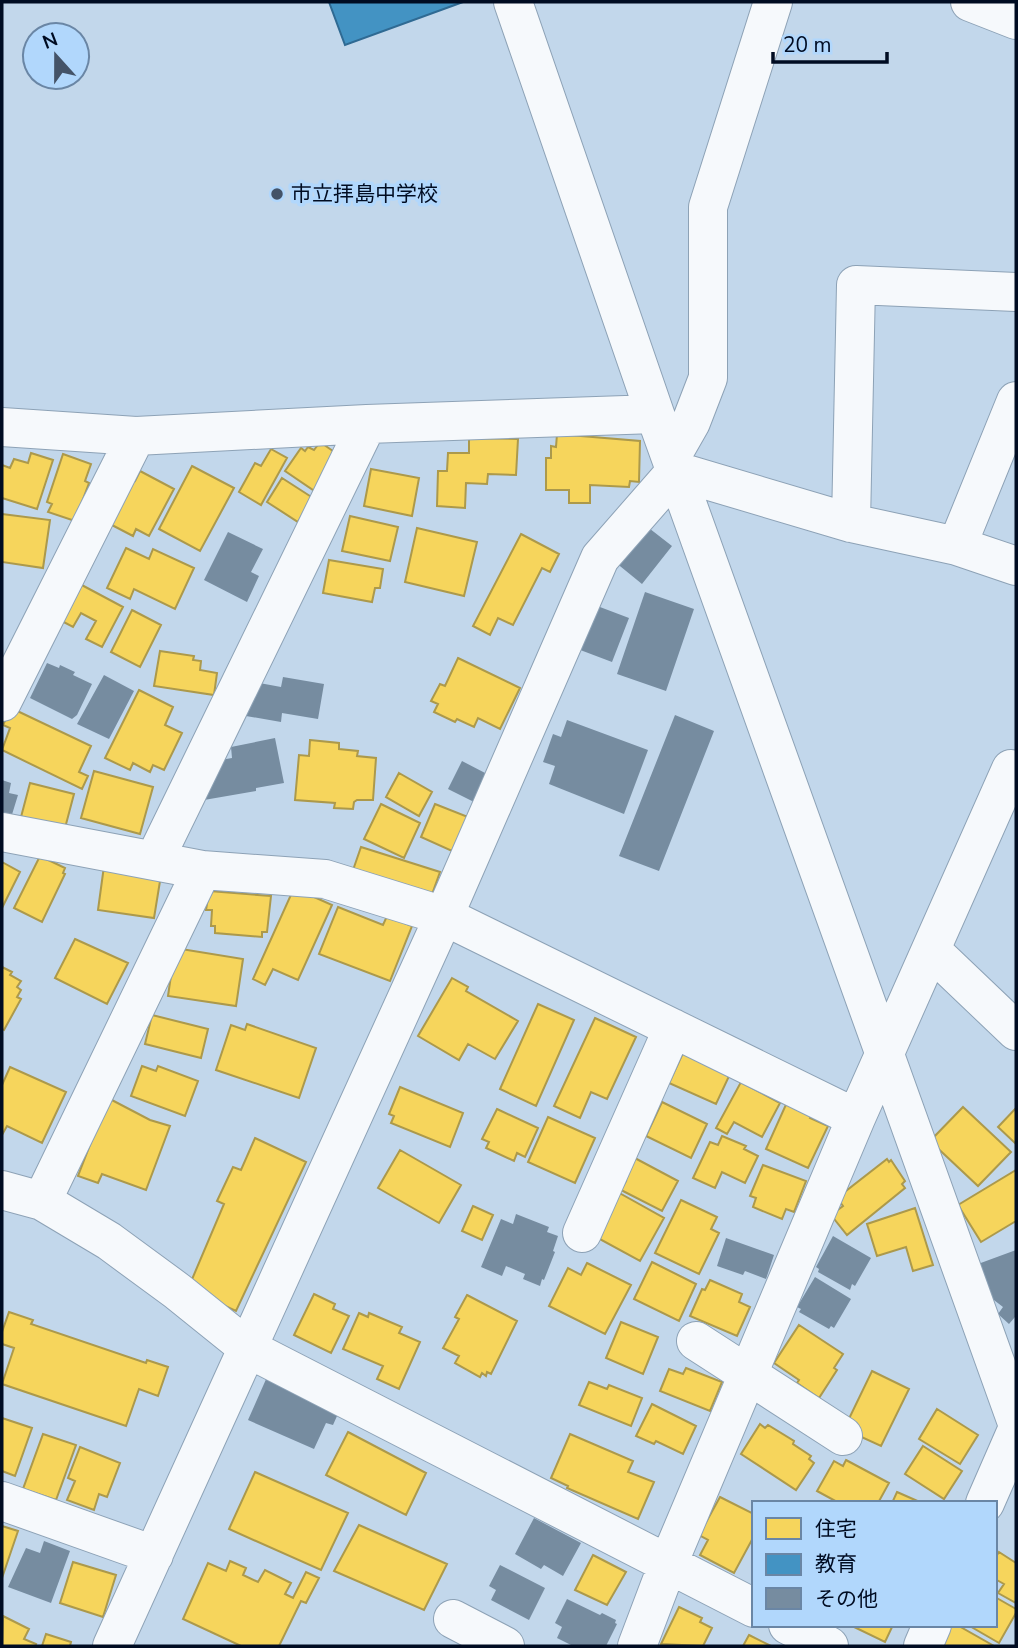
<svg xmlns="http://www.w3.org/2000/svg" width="1018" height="1648" viewBox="0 0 1018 1648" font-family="'Nunito Sans','Noto Sans JP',sans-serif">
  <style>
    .homes { fill: #f6d55c; stroke: #ac994b; stroke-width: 2 }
    .schools { fill: #4393c3; stroke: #2f6a93; stroke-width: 2 }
    .building { fill: #768ca0 }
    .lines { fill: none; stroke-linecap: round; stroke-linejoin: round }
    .minor-casing { stroke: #8da2b6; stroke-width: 40 }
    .minor { stroke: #f6f9fc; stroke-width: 38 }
    .poi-dot { fill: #445368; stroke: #b1d7fc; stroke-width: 2.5 }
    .labels { text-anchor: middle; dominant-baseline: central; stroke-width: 7; stroke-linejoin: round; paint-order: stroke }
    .poi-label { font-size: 21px; fill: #000c22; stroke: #b1d7fc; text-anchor: start }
  </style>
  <rect width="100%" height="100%" fill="#c2d7eb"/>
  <!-- homes -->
  <path class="homes" d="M557,434L640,441L639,482L630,481L629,487L590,485V503H569V490H546V458H551V446L556,447Z
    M469,438L518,439L516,475L488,474L487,484L466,483L465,508L437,506L438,471H447L448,453H469Z
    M320,442L340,456L316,492L285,471L301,448L305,451L308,447L314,450Z
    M271,449L287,458L261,505L239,492L255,463L261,466Z
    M31,453L53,460L37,509L2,498V465L10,468L14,459L28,463Z
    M63,454L91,464L85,481L89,483L75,521L48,512L52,504L47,502Z
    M192,466L234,488L200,551L159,529Z
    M371,469L419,478L412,516L364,506Z
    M140,471L174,489L149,536L136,529L133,536L108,523L131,480L135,481Z
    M282,478L313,498L298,522L267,502Z
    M2,514L50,520L43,568L2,562Z
    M350,516L398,527L390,561L342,551Z
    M417,528L477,542L464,596L405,582Z
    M521,534L559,554L550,572L542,568L513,625L498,618L490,635L473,626Z
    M126,548L149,559L153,549L194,568L175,609L134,589L130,599L107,588Z
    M329,560L383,569L380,588H375L372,602L323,593Z
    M78,583L123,607L102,647L86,639L96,621L81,613L73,627L58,619Z
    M132,610L161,625L140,667L111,652Z
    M160,651L194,656L193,660L201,661L200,670L217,673L214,695L154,686Z
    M458,658L520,688L500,729L478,718L474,727L457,719L455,722L434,712L438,704L431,701L440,684L445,686Z
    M139,690L173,707L165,725L182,733L164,770L153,765L150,772L133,763L130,770L105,758Z
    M11,708L91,746L79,772L88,776L82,789L2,750L10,728L3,725Z
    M310,740L339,743V749L358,751L357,756L376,758L373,800H357L354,802L353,809L334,808L335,803L295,800L299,755L309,756Z
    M94,771L153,787L140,834L81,818Z
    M399,773L432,792L419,816L386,797Z
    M30,783L74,794L65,828L21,817Z
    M381,804L420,823L404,858L364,839Z
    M435,804L468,817L452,851L421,837Z
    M361,847L440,872L431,897L352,873Z
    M40,856L65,868L63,873L65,874L42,922L14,908Z
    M2,862L20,872L2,908Z
    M104,866L161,875L154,918L98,910Z
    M294,888L332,905L298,980L273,969L265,985L253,979Z
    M209,891L271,896L267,932H262V937L215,933V926H211L212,910H206Z
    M338,907L383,925L387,916L412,926L390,981L319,954Z
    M75,939L128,963L107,1004L55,978Z
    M175,948L243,959L236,1006L168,996Z
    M2,967L12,972L10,975L21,981L17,987L21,990L17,997L21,999L4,1030L2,1029Z
    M452,978L468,987L466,991L518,1021L495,1059L468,1044L459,1060L418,1036Z
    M538,1004L574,1020L536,1106L500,1089Z
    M152,1015L208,1029L201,1058L145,1044Z
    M595,1018L636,1037L607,1099L591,1092L580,1118L554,1106Z
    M247,1024L316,1048L299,1098L216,1070L231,1025L245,1030Z
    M683,1053L730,1074L716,1104L669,1083Z
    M142,1066L156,1071L158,1066L198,1081L185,1116L131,1096Z
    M10,1067L66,1092L42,1143L7,1126L2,1135V1085Z
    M741,1082L780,1103L762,1137L734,1122L727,1134L716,1128Z
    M400,1087L463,1113L450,1147L391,1123L394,1116L389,1114Z
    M108,1098L150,1120L170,1126L146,1190L102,1174L98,1183L78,1176Z
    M788,1100L813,1111L810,1118L828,1126L808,1168L766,1149Z
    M662,1102L707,1124L691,1158L646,1136Z
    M963,1107L1011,1152L978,1186L930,1141Z
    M1016,1108V1144L998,1127Z
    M497,1109L538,1128L525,1157L517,1153L514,1161L486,1148L489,1142L482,1139Z
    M548,1117L595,1138L575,1183L528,1162Z
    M722,1136L746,1146L744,1149L758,1156L745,1183L722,1172L715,1188L693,1178L710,1142L718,1145Z
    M255,1138L306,1162L236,1311L201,1295L190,1284L224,1204L217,1201L233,1167L241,1170Z
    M400,1150L461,1185L439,1223L378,1188Z
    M631,1156L678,1181L662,1211L621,1190L626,1181L620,1178Z
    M887,1159L889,1162L891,1160L905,1181L902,1184L905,1188L847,1235L831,1215L843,1206L837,1198Z
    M763,1165L806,1181L794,1212L786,1209L782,1219L753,1207L756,1198L750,1196Z
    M1016,1170V1221L981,1242L958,1205Z
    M614,1190L664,1218L640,1261L596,1237Z
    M681,1200L717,1217L711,1229L719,1233L699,1274L655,1253Z
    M473,1206L493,1215L482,1240L462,1231Z
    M915,1208L933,1265L913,1271L906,1247L877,1256L867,1224Z
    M652,1262L696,1284L679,1321L634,1299Z
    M587,1263L631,1285L605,1334L549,1306L568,1268L581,1275Z
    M710,1280L742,1294L739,1302L750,1307L737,1336L690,1316L702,1289L705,1290Z
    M314,1294L335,1304L333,1309L349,1316L331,1353L294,1335Z
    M467,1295L517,1321L491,1374L487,1372L486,1376L482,1373L480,1377L455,1363L459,1356L443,1348L459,1319L455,1317Z
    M9,1312L33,1320L31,1324L146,1363L147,1360L168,1367L158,1396L139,1389L126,1426L2,1384L14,1348L2,1344V1332Z
    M359,1313L368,1317L369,1313L402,1327L399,1333L420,1342L399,1389L377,1379L383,1366L343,1349Z
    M621,1322L658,1337L643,1374L606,1358Z
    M799,1325L843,1354L834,1368L837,1370L819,1398L797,1383L799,1380L774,1363Z
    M686,1368L722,1382L710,1411L660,1391L669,1369L683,1374Z
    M872,1371L909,1389L881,1446L844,1429Z
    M589,1382L607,1389L609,1385L642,1398L631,1426L579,1405Z
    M652,1404L696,1426L683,1454L656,1441L654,1444L636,1436Z
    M937,1409L978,1435L960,1464L919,1439Z
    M2,1418L32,1428L15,1476L2,1471Z
    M760,1424L765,1428L768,1425L794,1441L793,1444L811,1456L809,1459L814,1463L796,1490L741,1454Z
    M348,1432L426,1473L406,1515L326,1475Z
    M43,1434L76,1445L56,1500L23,1489Z
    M570,1434L633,1461L628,1472L654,1482L638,1519L567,1488L568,1486L551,1478Z
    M923,1446L962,1471L944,1499L905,1474Z
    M80,1447L120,1463L107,1497L99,1494L94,1510L67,1500L75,1481L68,1478Z
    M846,1460L889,1483L878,1503H839L817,1491L834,1461L843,1466Z
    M255,1472L348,1513L321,1570L229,1529Z
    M897,1492L922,1503H892Z
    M720,1497L754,1514V1536L734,1573L700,1555L708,1540L699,1535Z
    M359,1525L447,1564L424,1610L334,1571Z
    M2,1526L18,1531L2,1578Z
    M999,1552L1016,1563V1603L998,1593L1004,1584L995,1579V1558Z
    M593,1555L626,1572L607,1605L575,1590Z
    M230,1561L246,1568L243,1575L258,1582L265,1570L291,1583L285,1594L293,1598L306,1572L319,1578L306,1603L301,1601L279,1646H241L183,1619L208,1563L226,1571Z
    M73,1562L116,1575L103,1617L60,1603Z
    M995,1597L1016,1609V1613L999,1643L968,1625H995Z
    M679,1607L702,1618L700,1622L712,1628L703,1646L661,1644Z
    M3,1616L29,1629L24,1639L36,1644L35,1646H2Z
    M850,1625H893L885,1642Z
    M949,1625H957L994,1646H937Z
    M46,1634L71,1642L70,1646H42Z
    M749,1635L771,1646H743Z"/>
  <!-- schools -->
  <path class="schools" d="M329,2H463L345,45Z"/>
  <!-- building -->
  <path class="building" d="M645,525L672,546L642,584L615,562Z
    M228,532L263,549L251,572L259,576L247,602L204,580Z
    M645,592L694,609L666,691L617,674Z
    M592,604L629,618L612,662L575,648Z
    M47,663L59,668L60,665L75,672L73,675L92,684L77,715L72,719L30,698Z
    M104,675L134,691L109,739L77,724Z
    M283,677L324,684L318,719L282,713L281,722L246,716L254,682L281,687Z
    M675,715L714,731L659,871L619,856Z
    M567,720L648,750L624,814L549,784L555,766L543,762L553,734L561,737Z
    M275,738L284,783L256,788V791L204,800L197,764L232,758L231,747Z
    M462,761L487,774L474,802L448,789Z
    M2,780L11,783L9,793L18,795L10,821L2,819Z
    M516,1214L549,1227L547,1232L558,1236L553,1251L555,1252L544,1280L542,1279L540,1286L523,1279L525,1274L506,1266L502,1276L481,1267L501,1219L513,1224Z
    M833,1236L871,1258L855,1286L852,1284L850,1290L818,1272L819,1269L816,1267Z
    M726,1238L774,1255L766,1279L745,1271L743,1275L717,1266Z
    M1016,1250V1319L1015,1317L1009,1324L998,1314L1003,1307L990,1297L978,1264Z
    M815,1277L851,1299L834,1328L831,1326L829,1329L799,1312L801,1309L797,1307Z
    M267,1377L341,1407L333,1425L326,1423L314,1449L248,1420Z
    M534,1518L581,1543L563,1576L544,1565L541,1569L515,1554Z
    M44,1541L70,1551L51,1603L8,1587L26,1548L40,1553Z
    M500,1565L545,1588L529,1620L491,1600L496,1590L489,1586Z
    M567,1599L600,1615L602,1613L616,1620L615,1623L617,1624L606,1646H573L557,1638L562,1627L555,1623Z"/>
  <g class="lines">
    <defs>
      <path id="minor" d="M513,2L655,414L1016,1420
        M970,2L1016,20
        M2,427L136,436L367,424L655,414
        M671,457L691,422L708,378V207L773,2
        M676,471L851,523L957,546L1016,566
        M851,523L856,285L1016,292
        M957,546L1016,401
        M2,702L136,436
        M2,832L202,870L325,879L444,916L856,1118
        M154,861L367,424
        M931,950L1016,1031
        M2,1190L42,1201L109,1241L177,1291L249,1349L754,1608
        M42,1201L202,870
        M582,1233L673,1028
        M696,1341L843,1436
        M2,1501L154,1555
        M985,1503L1016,1432
        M453,1619L505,1646
        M788,1625L829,1646
        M112,1646L444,916L600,558L676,471
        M637,1646L668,1564L856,1118L1011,769L1016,772
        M923,1646L932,1625"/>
    </defs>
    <!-- minor casing -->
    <use href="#minor" class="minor-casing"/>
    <!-- minor -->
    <use href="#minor" class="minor"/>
  </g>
  <!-- markers -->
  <circle class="poi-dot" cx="277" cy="194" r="7"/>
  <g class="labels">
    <!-- poi labels -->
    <g class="poi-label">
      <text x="291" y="194">市立拝島中学校</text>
    </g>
  </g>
  <!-- border -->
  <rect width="1018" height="1648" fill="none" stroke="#000c22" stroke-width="7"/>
  <!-- legend -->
  <rect x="752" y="1501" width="245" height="126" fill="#b1d7fc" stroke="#6a86a5" stroke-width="2"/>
  <rect x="766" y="1518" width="35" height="21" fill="#f6d55c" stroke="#6a86a5" stroke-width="2"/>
  <text x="815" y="1536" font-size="21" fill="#000c22">住宅</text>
  <rect x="766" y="1554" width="35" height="21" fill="#4393c3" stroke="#6a86a5" stroke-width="2"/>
  <text x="815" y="1571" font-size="21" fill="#000c22">教育</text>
  <rect x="766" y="1588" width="35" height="21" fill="#768ca0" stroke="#6a86a5" stroke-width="2"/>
  <text x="815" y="1606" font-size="21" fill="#000c22">その他</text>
  <!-- north arrow -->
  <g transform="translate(56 56) rotate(339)"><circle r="33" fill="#b1d7fc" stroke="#6a86a5" stroke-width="2"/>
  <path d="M0-5L12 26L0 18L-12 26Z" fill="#445368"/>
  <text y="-10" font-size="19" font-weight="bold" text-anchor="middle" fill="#000c22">N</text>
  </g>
  <!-- scale -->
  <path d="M773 52v10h114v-10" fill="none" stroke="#000c22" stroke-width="3.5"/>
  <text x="783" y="52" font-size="21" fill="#000c22" stroke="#b1d7fc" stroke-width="5" paint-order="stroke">20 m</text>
</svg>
